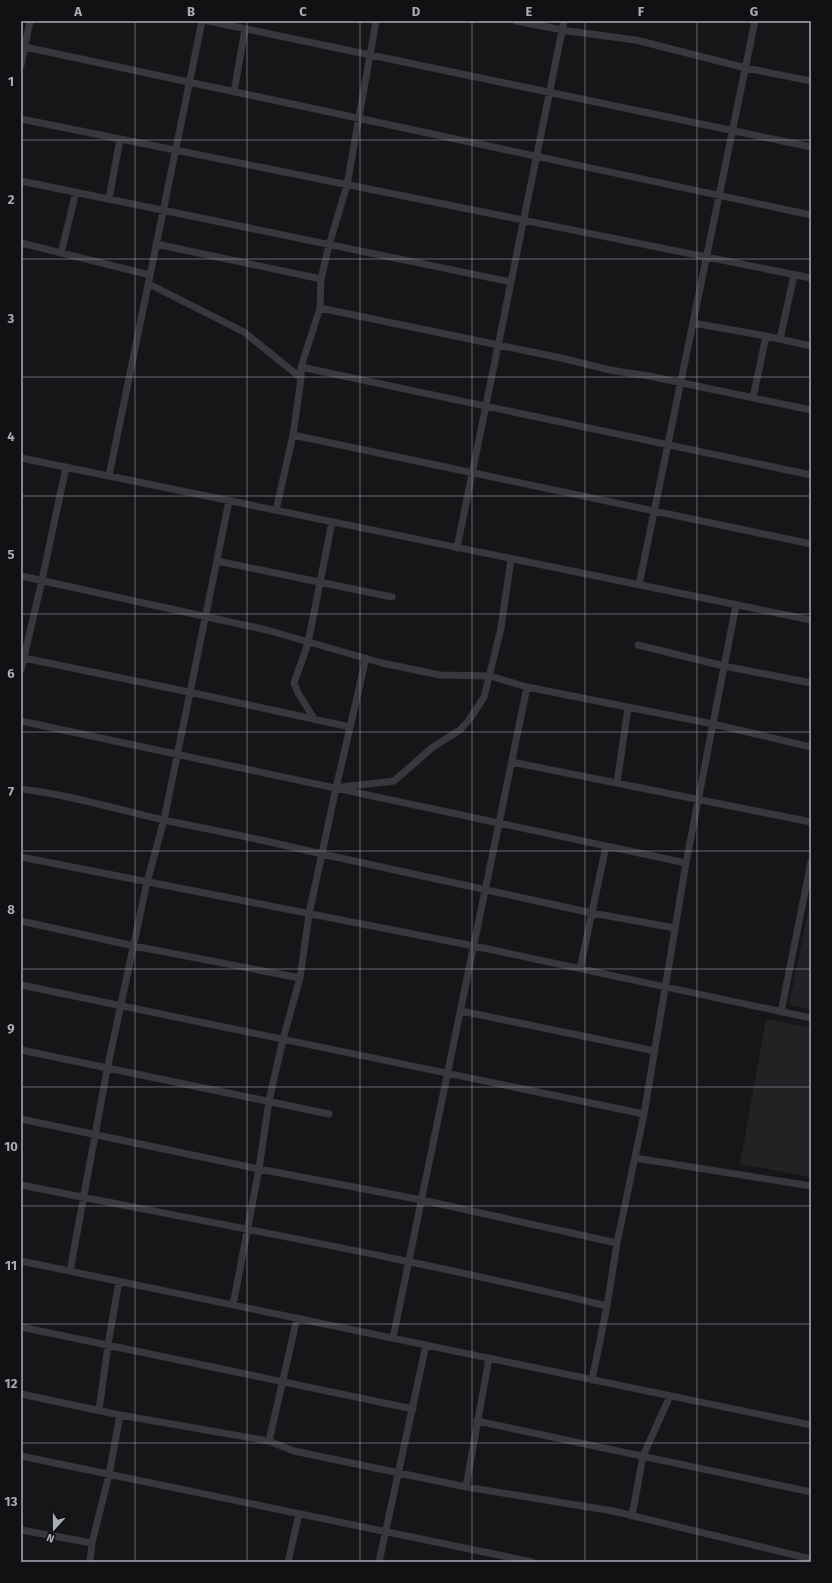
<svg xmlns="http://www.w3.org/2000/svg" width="832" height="1583" viewBox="0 0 832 1583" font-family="'Fira Sans',sans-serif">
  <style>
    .built { fill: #222225 }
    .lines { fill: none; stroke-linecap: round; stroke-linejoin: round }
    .minor { stroke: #37383d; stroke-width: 7 }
    .grid { fill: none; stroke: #a8adb8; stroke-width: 1; stroke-opacity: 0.55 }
    .neatline { fill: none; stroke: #a8adb8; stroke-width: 1.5 }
    .grid-label { font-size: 13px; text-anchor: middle; font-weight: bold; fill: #a8adb8 }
  </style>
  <rect width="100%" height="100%" fill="#161618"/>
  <!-- built -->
  <path class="built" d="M811,898V1009L789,1005Z
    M766,1019L811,1028V1177L740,1164Z"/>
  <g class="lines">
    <!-- minor -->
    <path class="minor" d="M208,21L811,147
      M516,21L568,31L636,40L746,68L811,81
      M25,47L811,215
      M21,65L30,21
      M234,92L245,29
      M21,119L811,278
      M21,181L511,282
      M109,199L120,139
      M21,243L150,275
      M156,244L321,279
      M61,253L76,192
      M149,284L244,332L301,378
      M320,308L561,358L610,370L649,376L811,410
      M693,323L766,336L811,346
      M780,339L794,275
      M301,367L811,475
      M753,398L766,336
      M293,435L811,544
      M21,458L811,620
      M109,476L202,21
      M276,510L293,435L301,378V367L320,308L321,279L329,245L347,185L376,21
      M457,548L564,21
      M217,561L392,597
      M21,576L267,630L382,663L440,675L490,676L527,687L713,724L811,747
      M639,585L755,21
      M638,645L724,666L811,683
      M24,658L189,692L350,727
      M21,670L42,580L66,467
      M315,720L298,693L294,683L308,643L332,522
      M21,721L686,863
      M512,762L811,822
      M617,783L628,708
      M342,787L394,781L433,747L460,730L469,720L484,697L488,681L501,628L511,559
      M21,789C70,795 116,809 164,820C217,831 270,841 322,854L592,913L675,928
      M21,857L474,946L811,1018
      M21,921L134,946L300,978
      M580,969L606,846
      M21,985L644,1114
      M461,1011L655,1051
      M781,1012L811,862
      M21,1050L329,1114
      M21,1119L259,1169L422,1200L617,1243
      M635,1158L811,1186
      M21,1185C217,1224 413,1259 607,1306
      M21,1261L811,1425
      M70,1271L107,1070L147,882L164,820L229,501
      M233,1305L259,1169L269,1101L283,1039L300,978L309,914L336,788L366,658
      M21,1327L413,1409
      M393,1338L527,687
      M592,1380L607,1306L617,1243L644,1114L686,863L736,605
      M21,1394L120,1415L269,1441L294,1451L466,1487L613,1511L811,1559
      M99,1410L108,1345L119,1281
      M477,1421L811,1492
      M269,1441L297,1318
      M21,1456L532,1562
      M466,1487L489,1358
      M632,1516L643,1456L670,1396
      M21,1530L92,1543
      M90,1562L92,1543L109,1475L120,1415
      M288,1562L299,1514
      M379,1562L426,1345"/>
  </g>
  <!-- grid -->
  <path class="grid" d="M135,21V1562M247,21V1562M360,21V1562M472,21V1562M585,21V1562M697,21V1562M21,140H811M21,259H811M21,377H811M21,496H811M21,614H811M21,732H811M21,851H811M21,969H811M21,1087H811M21,1206H811M21,1324H811M21,1443H811"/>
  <!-- border -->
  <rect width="832" height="1583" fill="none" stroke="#111113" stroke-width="44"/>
  <!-- north arrow -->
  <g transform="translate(54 1529) rotate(201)" stroke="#111113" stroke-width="3" paint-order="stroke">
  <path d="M0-3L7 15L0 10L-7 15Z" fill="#a8adb8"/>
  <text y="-6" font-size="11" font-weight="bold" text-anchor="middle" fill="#a8adb8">N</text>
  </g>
  <rect x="22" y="22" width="788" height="1539" class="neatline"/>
  <g class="grid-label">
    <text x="78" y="16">A</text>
    <text x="191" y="16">B</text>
    <text x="303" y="16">C</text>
    <text x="416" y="16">D</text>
    <text x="529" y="16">E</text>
    <text x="641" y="16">F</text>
    <text x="754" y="16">G</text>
    <text x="11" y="86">1</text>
    <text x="11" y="204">2</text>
    <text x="11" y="323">3</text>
    <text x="11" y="441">4</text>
    <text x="11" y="559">5</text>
    <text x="11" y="678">6</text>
    <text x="11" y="796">7</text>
    <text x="11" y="914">8</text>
    <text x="11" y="1033">9</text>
    <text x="11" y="1151">10</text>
    <text x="11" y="1270">11</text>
    <text x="11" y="1388">12</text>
    <text x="11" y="1506">13</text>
  </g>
</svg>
